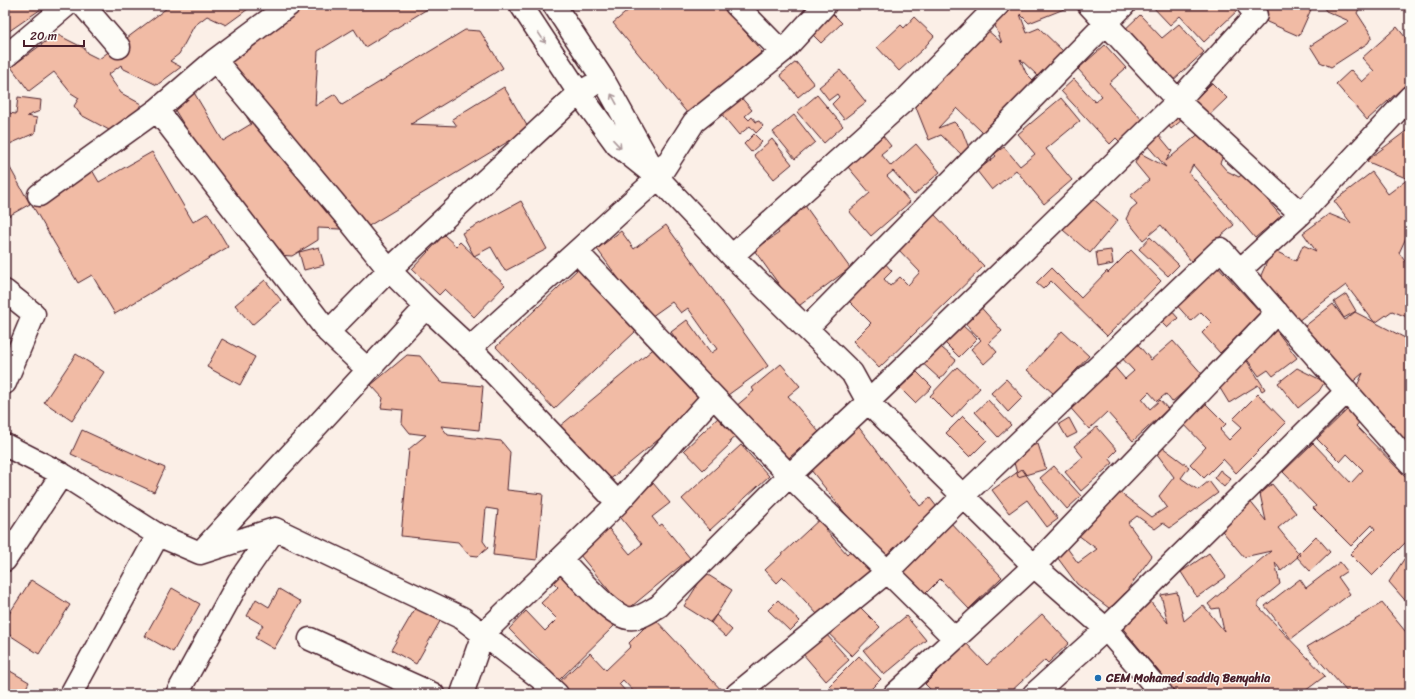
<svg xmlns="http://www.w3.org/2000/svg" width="1415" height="699" viewBox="0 0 1415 699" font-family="Sriracha,sans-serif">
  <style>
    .building { fill: #f1bba5; stroke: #4a1f2b }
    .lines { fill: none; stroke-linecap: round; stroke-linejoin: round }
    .minor-casing { stroke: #4a1f2b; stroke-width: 25 }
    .minor { stroke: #fdfcf7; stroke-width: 22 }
    .oneway { stroke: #ac999b }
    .poi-dot { fill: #1f6fb2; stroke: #fdfcf7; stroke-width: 1.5 }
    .labels { text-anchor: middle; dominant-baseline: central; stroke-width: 3; stroke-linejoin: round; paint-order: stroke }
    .poi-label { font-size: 12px; font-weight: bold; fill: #4a1f2b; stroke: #fdfcf7; text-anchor: start }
  </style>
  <rect width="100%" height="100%" fill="#fbefe7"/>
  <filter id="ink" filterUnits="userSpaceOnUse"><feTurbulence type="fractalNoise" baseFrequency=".025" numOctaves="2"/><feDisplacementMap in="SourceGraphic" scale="8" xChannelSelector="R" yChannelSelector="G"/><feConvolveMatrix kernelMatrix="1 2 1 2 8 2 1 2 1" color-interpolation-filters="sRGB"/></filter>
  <g filter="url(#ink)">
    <!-- building -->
    <path class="building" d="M5,5H44V7L5,34Z
      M171,5H243L248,9L226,25L207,16L194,26L179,54L170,61L181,67L157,85L122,68L121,65L108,75L121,93L141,104L137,112L111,131L81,115L74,106L79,98L71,93L54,72L29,91L11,67L56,34L84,48L87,53L99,59Z
      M297,5H427L429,8L365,47L354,29L318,51L315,106L335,94L342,105L465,30L480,31L503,68L411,124L457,126L452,119L504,87L529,129L362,230L318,228V240L292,256L263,254L165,94L187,81L223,141L251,124L211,58Z
      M635,5H723L762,52L688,114L613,23Z
      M1012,5H1067L1069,7L1029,23L1020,14L1027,33L1039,28L1064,52L1050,72L1038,76L1020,59L1026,73L1036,83L995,126L982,132L957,108L938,128L954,122L962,130L970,151L962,155L941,135L929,140L915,105L986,29L1002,43L994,23L1006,11L1013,7Z
      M1151,5H1233L1238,10L1204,42L1180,16L1170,25Z
      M1256,5H1313L1299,36L1267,22Z
      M1322,5H1361L1357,13L1372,36L1368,43L1331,67L1320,62L1310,46L1349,21L1326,11Z
      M829,10L842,23L821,43L809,31Z
      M1140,15L1162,38L1179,24L1204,52L1169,84L1120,34Z
      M914,17L934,36L923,49L899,71L877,47L901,25L904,28Z
      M1397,27L1410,43V81L1367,120L1336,84L1351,70L1362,82L1374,71L1362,58Z
      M1105,45L1126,68L1109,83L1144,122L1121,143L1116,138L1110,144L1061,91L1074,79L1095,102L1102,96L1078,69Z
      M796,62L814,84L798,97L780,75Z
      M840,70L866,102L844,119L832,104L839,97L837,94L829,100L819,87Z
      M1212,83L1227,98L1202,122L1187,107Z
      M738,94L752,110L745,116L749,120L752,117L756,122L759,121L763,126L756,133L750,126L739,135L719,111Z
      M817,95L843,126L824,143L797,112Z
      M18,97L41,100L40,111L27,116L37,118L35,133L5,146V114L9,113L16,114Z
      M1061,98L1080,121L1046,149L1072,180L1044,204L1016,170L992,190L977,171L996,156L994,154L1004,147L1020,166L1035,154L1018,134Z
      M1177,114L1182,120L1171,129L1166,122Z
      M794,115L815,142L795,159L773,132Z
      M1207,127L1226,150L1220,163L1227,171L1239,177L1251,167L1268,186L1263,195L1281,216L1255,238L1193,165L1189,173L1234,225L1191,261L1161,225L1143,240L1126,219L1131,209L1137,204L1130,196L1149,180L1135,163L1140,153L1166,167L1146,144L1158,134L1172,151L1166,161Z
      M1410,128V229L1399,253L1410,268V314L1407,317L1392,311L1375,323L1346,285L1298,321L1280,297L1273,302L1258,282L1270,255L1275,251L1296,261L1303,245L1316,251L1303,233L1329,214L1351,223L1334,201L1372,172L1388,194L1408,179L1366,161Z
      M754,134L762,142L751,152L744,144Z
      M883,136L891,146L881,154L891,166L916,144L940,172L914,195L893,171L887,176L910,202L871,236L849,211L870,193L848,167Z
      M772,139L792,164L774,179L754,155Z
      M152,152L193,222L208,213L228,247L115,314L92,275L78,283L32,205L92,170L99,182Z
      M9,166L30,204L5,218V169Z
      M1085,192L1118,220L1090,253L1057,225Z
      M521,201L547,249L505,271L491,247L474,256L462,233Z
      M803,203L850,268L796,308L754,250L779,233L773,225Z
      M933,213L984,266L879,368L853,341L871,323L845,297L882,260L892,271L884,279L890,286L900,277L908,285L920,272L897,248Z
      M666,225L768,366L721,400L671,332L687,320L711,353L717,349L688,308L681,313L672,302L648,319L597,249L621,231L634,249Z
      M444,235L456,246L460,242L505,285L474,317L445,289L439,295L412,269Z
      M1150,237L1179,265L1168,276L1139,249Z
      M319,247L324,265L304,270L299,252Z
      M1111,250L1113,264L1098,267L1096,252Z
      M1131,250L1161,281L1107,336L1051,281L1043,289L1036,283L1051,268L1081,298L1107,271L1108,273Z
      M1215,263L1262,314L1220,353L1202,333L1212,323L1201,312L1191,321L1174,302Z
      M578,269L636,331L554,409L496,347Z
      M265,280L281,300L252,325L235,305Z
      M1346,294L1356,311L1344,318L1334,302Z
      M977,303L1002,331L989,343L997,352L984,364L971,349L981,340L961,319Z
      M1333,304L1345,320L1355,312L1409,340L1410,337V450L1408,452L1357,386L1363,373L1349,385L1333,376L1324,383L1319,391L1298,408L1278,383L1297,368L1323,381L1311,365L1329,351L1295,334Z
      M1170,309L1178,318L1167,328L1159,320Z
      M960,323L977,339L959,357L942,340Z
      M1276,330L1297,358L1273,376L1268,370L1259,376L1243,354Z
      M1062,331L1089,356L1054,394L1027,370Z
      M222,339L255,357L240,385L207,367Z
      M1135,341L1151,360L1173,341L1203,375L1172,402L1166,394L1157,401L1149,392L1142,399L1150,409L1160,400L1168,409L1133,441L1107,412L1089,429L1067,404L1112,364L1125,379L1134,371L1119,355Z
      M935,342L956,360L940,379L919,360Z
      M657,346L704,402L608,481L570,435L562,441L554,431Z
      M76,354L104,372L72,421L44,402Z
      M407,355L420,356L441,382L483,386L479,430L441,426L448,435L501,441L510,452L507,490L543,494L537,560L493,555L498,510L486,508L483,541L488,548L478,556L469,555L458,542L401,536L409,449L426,435L410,433L402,423L403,410L381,408L383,398L371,385Z
      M1247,361L1265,389L1262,391L1258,385L1229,403L1215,380Z
      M781,364L800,386L788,396L819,432L783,463L735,407L754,391L752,388Z
      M957,367L980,388L952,418L930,396Z
      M917,372L932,387L915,403L900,388Z
      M1006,379L1023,397L1008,412L991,393Z
      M1258,394L1286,423L1236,473L1223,459L1204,478L1190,464L1206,447L1178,418L1199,397L1226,424L1220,430L1229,440L1242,427L1233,419Z
      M988,400L1011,425L998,437L975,412Z
      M1350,407L1362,419L1356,426L1410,481V538L1372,576L1350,554L1375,529L1372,525L1351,546L1313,508L1316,506L1283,472L1313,443L1351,483L1363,470L1347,454L1340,462L1317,439Z
      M720,416L737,435L730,441L731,443L703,470L684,450Z
      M963,416L987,440L970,457L946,433Z
      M1069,418L1077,433L1067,438L1059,424Z
      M857,425L920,506L930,498L940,511L881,559L807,465Z
      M1097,427L1117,450L1109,458L1113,463L1081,491L1065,472L1083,457L1074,446Z
      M82,430L165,468L154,492L71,454Z
      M1038,444L1046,469L1018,477L1011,452Z
      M741,445L769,476L710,530L682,499Z
      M1162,447L1189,467L1181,478L1198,490L1209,481L1218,493L1170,528L1163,523L1155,529L1137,516L1128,523L1152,556L1119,601L1109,608L1077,584L1051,549L1062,541L1078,563L1097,549L1078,535L1106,482L1152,517L1167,507L1159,496L1174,477L1157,454Z
      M1054,466L1081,496L1067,509L1040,478Z
      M1022,469L1058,519L1047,527L1027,500L1009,513L992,490Z
      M1220,470L1231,479L1224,487L1214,478Z
      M653,483L670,503L652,517L659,526L662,524L690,558L626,611L575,549L605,524L630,554L642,544L617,513Z
      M1272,484L1296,513L1278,528L1300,555L1281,571L1275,562L1280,584L1258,602V606L1325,676L1301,694H1177L1120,625L1149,600L1168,623L1161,595L1177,592L1184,621L1203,605L1224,631L1219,608L1212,609L1208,604L1271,551L1244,557L1218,526L1249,500L1266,521L1260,494Z
      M822,517L829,525L825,529L847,554L855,546L878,571L846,600L841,593L818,615L783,577L777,583L765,570Z
      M948,520L1002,577L969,609L940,579L924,595L900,570Z
      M1316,536L1330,552L1310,571L1296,556Z
      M1410,550V606L1389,582Z
      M1209,553L1226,577L1197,597L1181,572Z
      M1340,562L1347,571L1338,577L1350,594L1291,639L1265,606L1300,579L1306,588Z
      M559,567L616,624L559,680L509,629L526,611L545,631L557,619L541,603L558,587L548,577Z
      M705,573L732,590L711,623L684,606Z
      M31,580L70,605L39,654L5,632V620Z
      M172,588L200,604L173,652L145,636Z
      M279,589L301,602L274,649L255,638L263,625L247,616L256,599L269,607Z
      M778,600L800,621L790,631L768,610Z
      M853,600L880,627L852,656L824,629Z
      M419,602L443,616L416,664L391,650Z
      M1382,603L1410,637V694H1349L1307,647Z
      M1042,614L1069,643L1048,663L1045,660L1008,694H935L925,684L938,671L935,668L964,641L987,665Z
      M716,615L732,630L726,637L710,622Z
      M906,616L926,640L884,675L864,651Z
      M654,618L725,694H636L623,680L619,684L628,694H569L558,683L590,653L606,670L631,646L629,643Z
      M826,634L849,660L826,681L803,654Z
      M859,656L881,679L866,694H837L829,686Z
      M5,668L29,682L23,694H5Z"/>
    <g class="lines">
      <defs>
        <path id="minor" d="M83,5L119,47
          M521,5L579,93L617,145L658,178L603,79L554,5
          M736,5L782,52
          M825,5L782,52L694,122L658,178L732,256L852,373L868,402L1034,566L1106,629L1162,694
          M1089,5L1178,101L1301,214
          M5,57L67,5
          M215,60L347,218L389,270L426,307L470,348L618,503
          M157,110L328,332L368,370
          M39,195L157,110L215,60L289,5
          M577,252C647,326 717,401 788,474C843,529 900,583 954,638
          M732,256L905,100L998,5
          M1240,270L1301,214L1410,97
          M5,291L34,314L5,383
          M807,328L1124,5
          M328,332L389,270L579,93L591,86
          M470,348L658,178
          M5,445L62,474L158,535L200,553L275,529L462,618L540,678L557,694
          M201,552L426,307
          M561,559C575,573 609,615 628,618C639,620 650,611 659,606L790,475L868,402L1178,101L1256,15L1248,5
          M5,560L62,474
          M310,639L433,694
          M71,694L158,535
          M177,694L239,581L275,529
          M462,694L483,634L618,503L713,397
          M737,694L888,571L963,496L1221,249L1410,463
          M895,694L1034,566L1277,312
          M1034,694L1106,629L1347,391"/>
      </defs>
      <!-- minor casing -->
      <use href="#minor" class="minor-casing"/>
      <!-- minor -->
      <use href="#minor" class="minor"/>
    </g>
    <!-- one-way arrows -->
    <defs><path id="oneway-shaft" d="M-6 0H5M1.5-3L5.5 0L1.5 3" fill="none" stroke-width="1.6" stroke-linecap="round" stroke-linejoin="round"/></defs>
    <g class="oneway">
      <use href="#oneway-shaft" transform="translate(542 38) rotate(56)"/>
      <use href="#oneway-shaft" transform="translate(614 99) rotate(-119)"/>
      <use href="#oneway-shaft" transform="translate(617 144) rotate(47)"/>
    </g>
  </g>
  <!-- markers -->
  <circle class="poi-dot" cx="1098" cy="678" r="4"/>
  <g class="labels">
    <!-- poi labels -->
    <g class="poi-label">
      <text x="1106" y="678">CEM Mohamed saddiq Benyahia</text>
    </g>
  </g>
  <!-- margin -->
  <rect width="1415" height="699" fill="none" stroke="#fdfcf7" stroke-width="20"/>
  <rect x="10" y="10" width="1395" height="679" fill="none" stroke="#4a1f2b" stroke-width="1.5" filter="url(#ink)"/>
  <!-- scale -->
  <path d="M24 40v6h60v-6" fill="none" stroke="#4a1f2b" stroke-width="2"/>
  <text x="30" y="40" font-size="12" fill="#4a1f2b" stroke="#fdfcf7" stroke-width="3" paint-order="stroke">20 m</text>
</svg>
